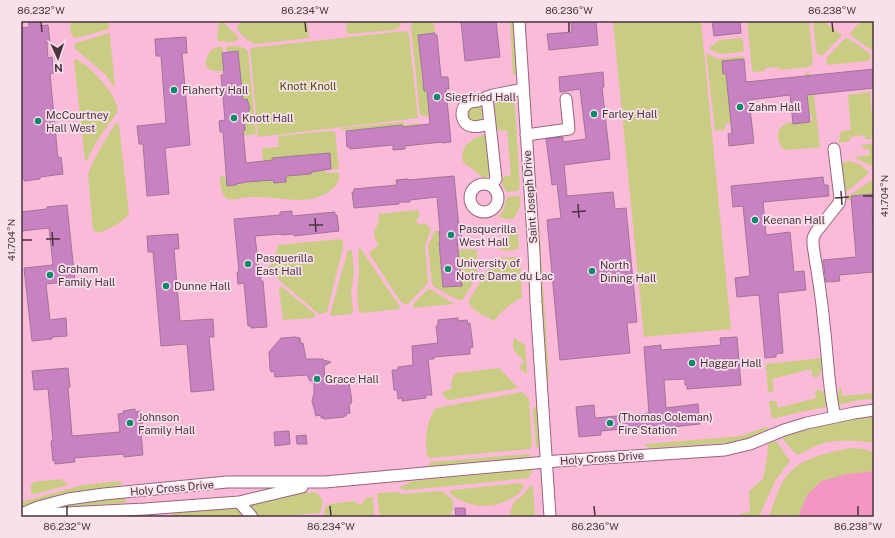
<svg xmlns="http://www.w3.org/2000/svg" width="895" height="538" viewBox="0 0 895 538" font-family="'Public Sans',sans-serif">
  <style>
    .built { fill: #fbbad7 }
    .green { fill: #c9cd83 }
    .water { fill: #f297c2 }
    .building { fill: #c881c1; stroke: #9f769a }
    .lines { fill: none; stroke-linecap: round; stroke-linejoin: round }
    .minor-casing { stroke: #97647c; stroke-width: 13 }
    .minor { stroke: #fff; stroke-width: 11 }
    .ticks { fill: none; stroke: #4a333d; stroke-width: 1.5 }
    .poi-dot { fill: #0d896c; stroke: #f9e1eb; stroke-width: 1.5 }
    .labels { text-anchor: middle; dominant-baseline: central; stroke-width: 3.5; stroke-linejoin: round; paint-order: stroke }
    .park-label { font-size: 11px; fill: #4c4d00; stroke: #f9e1eb }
    .poi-label { font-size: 11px; fill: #4a333d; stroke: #f9e1eb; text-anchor: start }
    .street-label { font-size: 11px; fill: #4a333d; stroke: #f9e1eb }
    .neatline { fill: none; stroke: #4a333d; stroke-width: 1.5 }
    .ticks-label { font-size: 10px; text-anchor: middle; fill: #4a333d }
  </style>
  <rect width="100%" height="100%" fill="#fbcce0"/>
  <!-- built -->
  <path class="built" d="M21,21H874V517H21Z"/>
  <!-- green -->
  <path class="green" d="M70,21H108L109,29L76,38C69,36 71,27 70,21Z
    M219,21H222L238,37V40L232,42L218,41L217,40Z
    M243,21H248L250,23L272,21H308H307L309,38L255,44C248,41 240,35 237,28L238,25Z
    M346,21H401V24L398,28L393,30L347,34Z
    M413,21H432L434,24L435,33L418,35V41H420V55L422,80L428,91L429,105H428L429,117L420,115L411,28V25Z
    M510,21H514L517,74L513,75Z
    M613,21H701L731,329L644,337Z
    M747,21H809L813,60L811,66L808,67L780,70L779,67L765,68V71L753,72L752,70Z
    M813,21H823L842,35L823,55H819L816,51Z
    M861,21H874V51H873L850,35L851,32Z
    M406,31L409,35L418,118L258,137L250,48Z
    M106,34H110V36L115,87H114L106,75L74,48L75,44L79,42Z
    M741,38L743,40L744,49L743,52L720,54L711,50L710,47L720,40Z
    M845,38H848L870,54L871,56L870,60L867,61L829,65L827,64L826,60L827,58Z
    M219,46L223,48V52L222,53L224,71C219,72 209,71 206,66C204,62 209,51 213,49C214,48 218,47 219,46Z
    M227,46C234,46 244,45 248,52L256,134L242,136V131L245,130L244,115L249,114V104L248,103L247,99L243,100L238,51L227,52L226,48Z
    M706,53L719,59L743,56L744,59L722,61L723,74H726L731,123L725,124V130L715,131Z
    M76,59C90,66 114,91 117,107C118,109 117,111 117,113C105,129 94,144 86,162L85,161L74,60Z
    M805,72L809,73L812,80L820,147L788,150L783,149C774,137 777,123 793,122V124L812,122V115H809Z
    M870,92L874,139H865V135L850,137V141L839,143L840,133L844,131L851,130L848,95Z
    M507,97L511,98V102L515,105V108L520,188L518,191L508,192L503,187L502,179L505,176L511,175L507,130L501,131L497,129L494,105L497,100Z
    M467 114a8 8 0 1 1 16 0a8 8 0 1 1-16 0Z
    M404,122V125L420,123V127H403L402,125L353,130V129L341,130L342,128Z
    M117,123L119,125L129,214C120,224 110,229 98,233L93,230L88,175C92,159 107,139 115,124Z
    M330,131L335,132L339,169H331L330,153H320V155L309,156L308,155L273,158V160L263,161L262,148L279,147L278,136Z
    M483,135L486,136L490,174L486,178H484L463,162C458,150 472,137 483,135Z
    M874,143V167L855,158V157L870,155L869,149H863L862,145Z
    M850,161L860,165L869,172L868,174L850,189L845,192L842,164L843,162Z
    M326,171V173L339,172C340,180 338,185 331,190C309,207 284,197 259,197C256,197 253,197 250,197C244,197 233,201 228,199C221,196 220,183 220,177L224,176V177H227L236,185V184L247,183V181L273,180L274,183L286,182V176L311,172Z
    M874,178V195V194L851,196V200H845V198L862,187Z
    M520,196C522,205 518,212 513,219H506L499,217V216L504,209L507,197Z
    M418,210L420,215L416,221L419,225L425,223L431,229L425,246L428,283L408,304H404L400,301L369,253L379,245L377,243L374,235L375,229L379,222L378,214Z
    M537,224H539L549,377L547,379Z
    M515,227L518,233L519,249L504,251L500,250Z
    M435,231H439L440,242H439L441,266L442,267L443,287L462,285L458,250L469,249L477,250V272L476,278L463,299L460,300H458L434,287L432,284L428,246Z
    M339,239L343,241V247L327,312L324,313L319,314L280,281L269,267L275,257L278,245Z
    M360,248L361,249L400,307L399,309L361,313L359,311L357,297L359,271L358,249Z
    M348,250H352V251L354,273L351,293L353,311L351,314L332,316L330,314Z
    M520,257L522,297C511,304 501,310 494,321C486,316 468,310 469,300L495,258Z
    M282,287L316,315L313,318L283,320L279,289V288Z
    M428,289H430L453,303V304L414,308L413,307V305L414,303Z
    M514,338L525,345L527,374L519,368L524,361C516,352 511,353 514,338Z
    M822,358C823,365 823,372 817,377H813L811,369L772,379L774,389L772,392H768L766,364Z
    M499,368L518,388L450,400H448L442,394L443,392L451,389C452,383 451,376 457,373Z
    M840,387H841L842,396L874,393V399L858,400L839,405L837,397Z
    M816,390H821L825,394L826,407L800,412L772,419L769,401H776L778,408L816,398L815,392Z
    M522,392L529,399L532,445L530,449L430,458L427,456C425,441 426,420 436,408Z
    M534,407H536L538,412L540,443L538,448L536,447V445L533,409Z
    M874,417V443C855,440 836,439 818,445C811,448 804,452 798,455L793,451L782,438C811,427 843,421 874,417Z
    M765,427H767L768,429L743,440L727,443L650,448L645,445V444L742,436Z
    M776,441L790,461L775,481L759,517H739V514L750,512L749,491L763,479L767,459L768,444Z
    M850,448L863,449L874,452V471L807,495L798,517H769C773,506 776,495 781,485C795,458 823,454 850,448Z
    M528,454H530L531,455L524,458L435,467L428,465L431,462Z
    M526,470H533L529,478L409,490H405L400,488V487L413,481Z
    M61,479L68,485L35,494H32L31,492V485L34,482Z
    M120,481L122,482V484L118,485L115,490L21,508V502L83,485Z
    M521,483L524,485C522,491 518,494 514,497C498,507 480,509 463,501C458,499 453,497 450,493V491L452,490Z
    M530,486H532L533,487L535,517H509L513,504L516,500L523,495Z
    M441,491L443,492L453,500V509L451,513V517H380L377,494L378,493L397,492L401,494H405Z
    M314,492L318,494L323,501L320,513L276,517H258L254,509L249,505L274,496Z
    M369,497H371L373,498L374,517H325C324,511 324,506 330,504L355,501L359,505L362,504L365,499Z
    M125,498L126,501L125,503L74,506L35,513L74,501Z
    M229,506L241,511L245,517H169L175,512Z"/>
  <!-- water -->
  <path class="water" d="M874,471V517H798L807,495L821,481L847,474Z"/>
  <!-- building -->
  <path class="building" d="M461,21H496L500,57L465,61Z
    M571,21H596L598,45L549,50L547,34L572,32Z
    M712,21H740L741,33L714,36Z
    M39,22V26L48,25L50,43L47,44L48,58L52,57L54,73L50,74L58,158L61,157L63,174L40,177V179L24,181V178L21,179V163H22L21,150V28L29,27V23Z
    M435,33V35H437L441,77H448L449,89H446L451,142L442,143V142L405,146V149L393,150V145L350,149V147H347L346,131L402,125L403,127L430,124L427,91H424L423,80L418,35Z
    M186,37L187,53H182L190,145L165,148L169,194L147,196L143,144H139L137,126L166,123L161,56H156L155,39Z
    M238,51L243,100L247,99L250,108L249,109V114L244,115L245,130L243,131L246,163L273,160L272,158L330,153L331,169L311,172V174L286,176V182L274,183L273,180L247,182L236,184V185L227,186L223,132H220L219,121L225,120L221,75H224L222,53Z
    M744,59L746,82L874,69V88L807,95L810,122L793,124L790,95L749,100L754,143L729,146L728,134L732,133L726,74H723L722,61Z
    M603,72L604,87H602L610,159L564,165L567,196L613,192L615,209L626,208L637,322L627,323L630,353L560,360L547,220L561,218L557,184L552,185L546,139L563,137V142L586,139L580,89L560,92L559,77Z
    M454,176L459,228H461L462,240H457L462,286L443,287L439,242H440L439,231H440L437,197L410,200V202H399V204L354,208L352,192H354V189L397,185L396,180L408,179V180Z
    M823,177L824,185H828L829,196L763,202L766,235L790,232L794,272L804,271L806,290L778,293L783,353L776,354V357L765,358L759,295L737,297L735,278L750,276L743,206L733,207L731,186Z
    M874,194V210H872L874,237V272L839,275L840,281L826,282L823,260L856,257L851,196Z
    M67,205L75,281L46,284L50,320L66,318L67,336L52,337V339L32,341L24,268L53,265L49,228L21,231V212L47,209V207Z
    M292,211V216L335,212V215H337L339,231L294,236L293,234L282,235V234L255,236L259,270H260L261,281H263L267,327L251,328V326H248L244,283L238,284L237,272H239L234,219L280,215V212Z
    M178,234L179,249H174L180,321L213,319L214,337H209L214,390L191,392L187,344L161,346L153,252H148L147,236Z
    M458,318V321L467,320L468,324L470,323L473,347L470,348V354L434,357V359H428L432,395H426V398L402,401V398L398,399L397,390H394L392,370H398V367L413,365L412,346L438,343L436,326H438V320Z
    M295,337L300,338L301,344L303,343L306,359H323V360L331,362L324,366L325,381H340L349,383L352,401L351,402V404L349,405L350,413L346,414V416H344V417L324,419V418H321V415L316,416L312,401L314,393V381H310L307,375L275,377L274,371L271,372L270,369L269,352L281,338Z
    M737,337L741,385L687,389V385H685V379L664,380L666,408L698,404L700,424L653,429V426L601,431V435L579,437L576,407L594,405L595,418L649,413L644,347L661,345V350L721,345L720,338Z
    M68,368L70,387H68L72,436L120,432L118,414L124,413L123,411L135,409V412L141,411L143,433H141L143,455L124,457V454L74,458L75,462L55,464V460L53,461L51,441H53L48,389L34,390L32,371Z
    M289,431L290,444L275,446L274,434V432Z
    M306,435L307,444H297L296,436Z
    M455,508H465L466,517H456Z"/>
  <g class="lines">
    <defs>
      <path id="minor" d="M519,21L534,252L536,302L550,517
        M487,97C484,99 482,100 478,101C474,102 470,101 467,104C459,110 461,124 471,126C476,128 484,125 490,124
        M526,135L569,129L566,99
        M834,149L840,198L839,203L816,232L813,238V245C817,271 822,298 824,325C828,355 828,387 835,417
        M470 198a14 14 0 1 1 28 0a14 14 0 1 1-28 0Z
        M491,186L496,179L487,97L493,95L523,89
        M239,502L252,517
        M21,514L38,507L68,499L104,494L227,482H325L557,461L725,450L750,444L784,430L807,423L854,413L874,410
        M26,515L145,509L239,502L302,487"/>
    </defs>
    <!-- minor casing -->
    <use href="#minor" class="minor-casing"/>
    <!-- minor -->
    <use href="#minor" class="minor"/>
  </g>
  <!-- ticks -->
  <path class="ticks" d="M41,22L42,32M305,22L306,32M569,22V32M832,22L833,32M841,191L842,205M863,196H873M835,198L849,197M578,204L579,218M572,212L586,211M315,218L316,232M309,225H323M52,232L53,246M46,239H60M22,240H32M67,506V516M330,506L331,516M594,506L595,516M858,506V516"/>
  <!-- markers -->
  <g class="poi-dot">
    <circle cx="174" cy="90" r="4"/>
    <circle cx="437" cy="97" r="4"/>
    <circle cx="740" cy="107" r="4"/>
    <circle cx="594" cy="114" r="4"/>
    <circle cx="234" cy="118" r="4"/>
    <circle cx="38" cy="121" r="4"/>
    <circle cx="755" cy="220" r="4"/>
    <circle cx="451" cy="235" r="4"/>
    <circle cx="248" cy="264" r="4"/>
    <circle cx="448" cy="269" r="4"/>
    <circle cx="592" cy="271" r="4"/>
    <circle cx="50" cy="275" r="4"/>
    <circle cx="166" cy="286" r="4"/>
    <circle cx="692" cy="363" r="4"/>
    <circle cx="317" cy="379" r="4"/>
    <circle cx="130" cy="423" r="4"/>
    <circle cx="610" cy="423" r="4"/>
  </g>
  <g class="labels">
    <!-- park labels -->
    <g class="park-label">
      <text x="308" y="86">Knott Knoll</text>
    </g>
    <!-- poi labels -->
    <g class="poi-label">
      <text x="182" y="90">Flaherty Hall</text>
      <text x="445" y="97">Siegfried Hall</text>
      <text x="748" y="107">Zahm Hall</text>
      <text x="602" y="114">Farley Hall</text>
      <text x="46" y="115">McCourtney<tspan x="46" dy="13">Hall West</tspan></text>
      <text x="242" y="118">Knott Hall</text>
      <text x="763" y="220">Keenan Hall</text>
      <text x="459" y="229">Pasquerilla<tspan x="459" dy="13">West Hall</tspan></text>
      <text x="256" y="258">Pasquerilla<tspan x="256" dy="13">East Hall</tspan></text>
      <text x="456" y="263">University of<tspan x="456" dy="13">Notre Dame du Lac</tspan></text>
      <text x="600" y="265">North<tspan x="600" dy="13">Dining Hall</tspan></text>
      <text x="58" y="269">Graham<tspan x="58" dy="13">Family Hall</tspan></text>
      <text x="174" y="286">Dunne Hall</text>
      <text x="700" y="363">Haggar Hall</text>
      <text x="325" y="379">Grace Hall</text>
      <text x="138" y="417">Johnson<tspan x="138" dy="13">Family Hall</tspan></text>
      <text x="618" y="417">(Thomas Coleman)<tspan x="618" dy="13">Fire Station</tspan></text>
    </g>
    <!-- street labels -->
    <g class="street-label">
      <text transform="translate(530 197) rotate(-94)">Saint Joseph Drive</text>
      <text transform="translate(602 458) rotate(-4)">Holy Cross Drive</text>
      <text transform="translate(172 488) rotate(-5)">Holy Cross Drive</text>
    </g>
  </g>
  <!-- border -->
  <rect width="895" height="538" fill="none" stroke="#f9e1eb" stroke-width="44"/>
  <!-- north arrow -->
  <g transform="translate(58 58) rotate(177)" stroke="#f9e1eb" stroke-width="3" paint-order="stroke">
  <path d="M0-3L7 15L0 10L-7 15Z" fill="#4a333d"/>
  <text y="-6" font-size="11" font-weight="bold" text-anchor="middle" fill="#4a333d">N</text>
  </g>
  <rect x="22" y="22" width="851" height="494" class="neatline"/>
  <g class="ticks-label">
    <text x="41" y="14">86.232°W</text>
    <text x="305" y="14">86.234°W</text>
    <text x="569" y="14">86.236°W</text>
    <text x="832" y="14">86.238°W</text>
    <text transform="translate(884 196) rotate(-90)" y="4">41.704°N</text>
    <text transform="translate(11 240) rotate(-90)" y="4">41.704°N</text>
    <text x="67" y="530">86.232°W</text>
    <text x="331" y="530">86.234°W</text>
    <text x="595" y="530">86.236°W</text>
    <text x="858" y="530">86.238°W</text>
  </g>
</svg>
